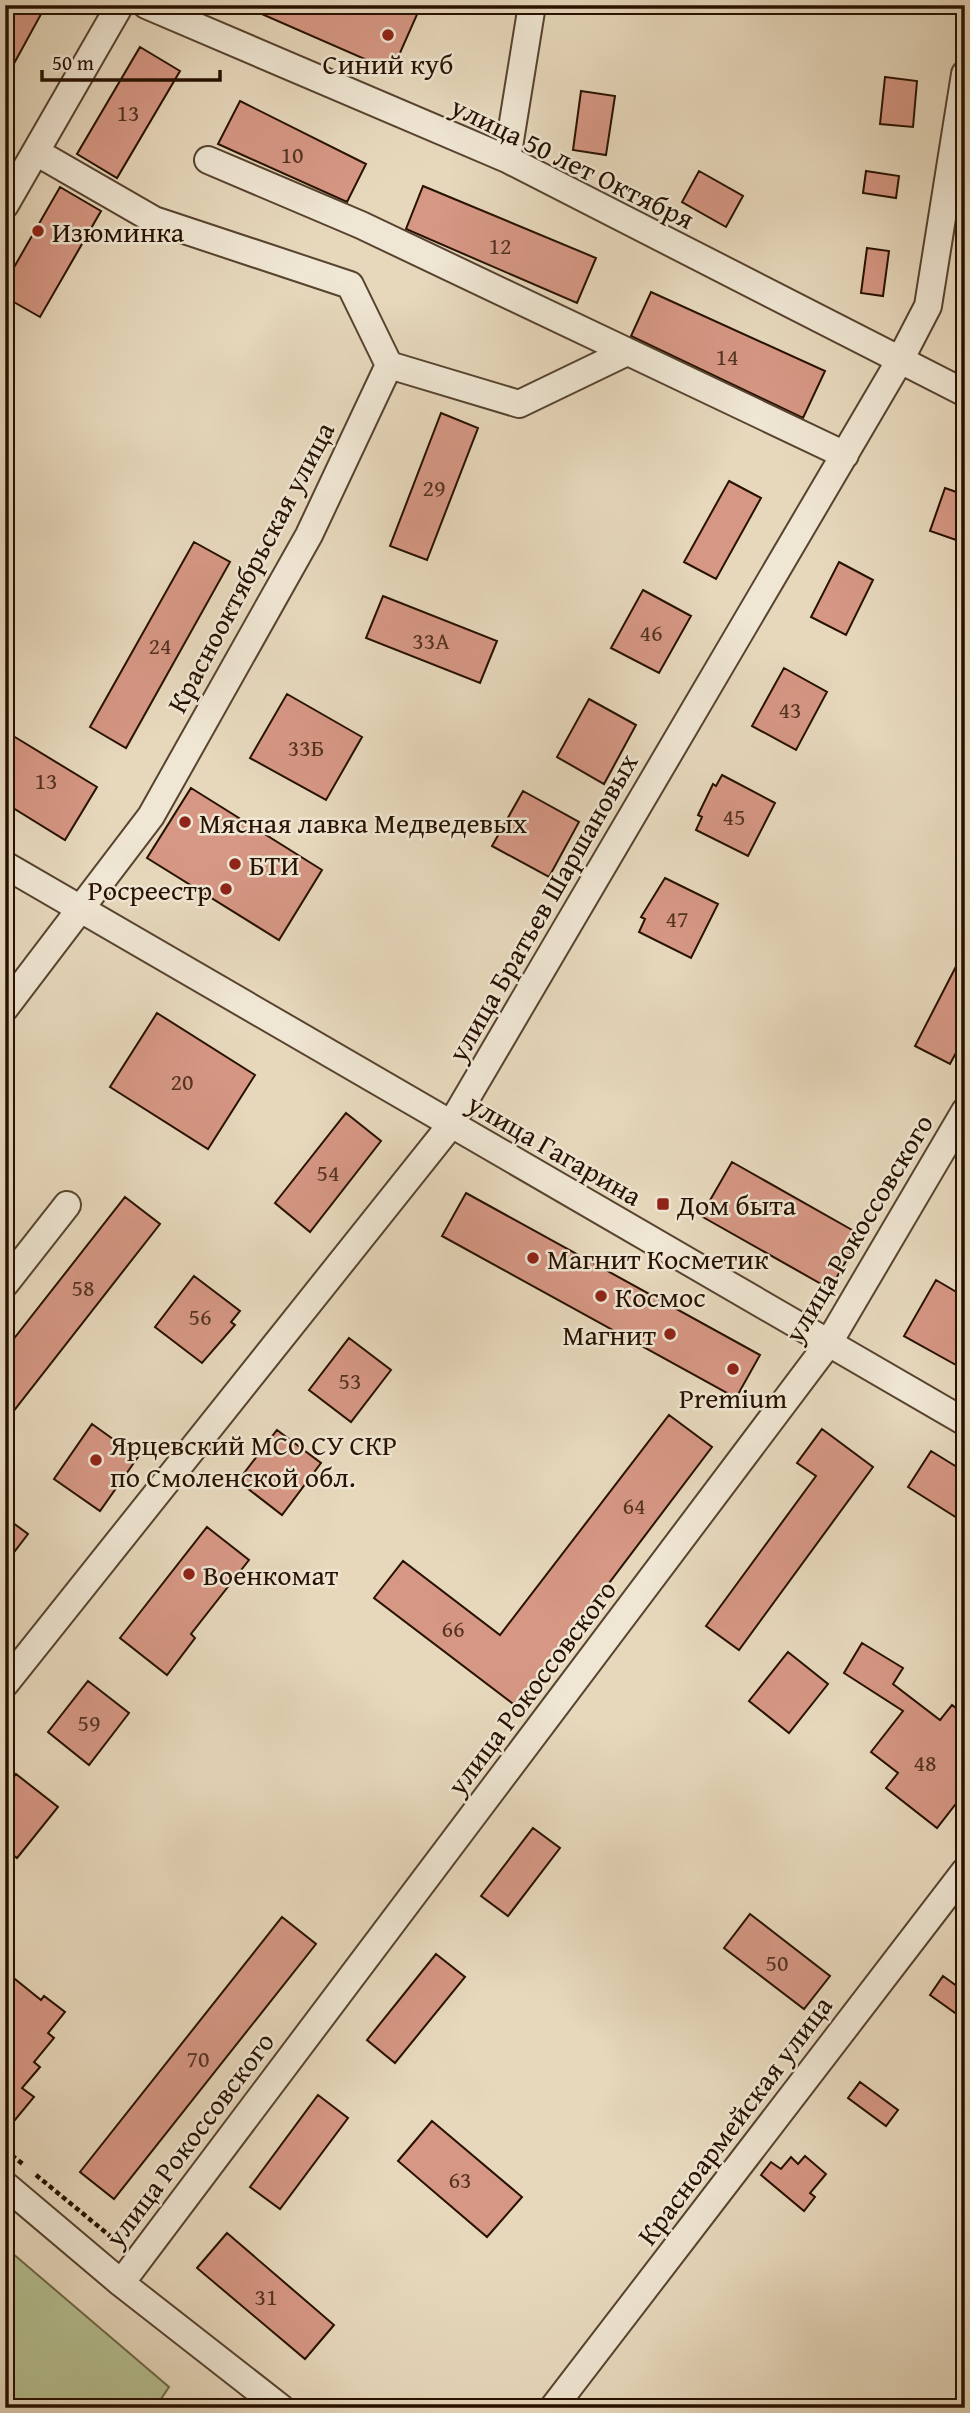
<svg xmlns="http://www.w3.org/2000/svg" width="970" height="2413" viewBox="0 0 970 2413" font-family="'Gentium Book Plus',serif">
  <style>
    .green { fill: #b5bf91; stroke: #6e6848; stroke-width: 2 }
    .building { fill: #d69784; stroke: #271100; stroke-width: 2 }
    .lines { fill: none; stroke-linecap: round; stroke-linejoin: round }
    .minor-casing { stroke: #57432f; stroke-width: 30 }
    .path { stroke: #271100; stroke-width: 4.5; stroke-dasharray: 5 3.5; stroke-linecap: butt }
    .minor { stroke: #efe6d3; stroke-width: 26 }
    .poi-dot { fill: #8f2418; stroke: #efe6d3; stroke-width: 2.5 }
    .labels { text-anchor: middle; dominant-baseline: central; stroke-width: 5; stroke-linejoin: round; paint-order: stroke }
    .number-label { font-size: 24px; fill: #533221 }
    .poi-label { font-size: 28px; fill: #271100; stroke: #efe6d3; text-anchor: start }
    .street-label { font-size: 28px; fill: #271100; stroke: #efe6d3 }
  </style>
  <rect width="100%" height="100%" fill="#e7d8bc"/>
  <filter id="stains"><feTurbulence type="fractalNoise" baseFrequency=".00286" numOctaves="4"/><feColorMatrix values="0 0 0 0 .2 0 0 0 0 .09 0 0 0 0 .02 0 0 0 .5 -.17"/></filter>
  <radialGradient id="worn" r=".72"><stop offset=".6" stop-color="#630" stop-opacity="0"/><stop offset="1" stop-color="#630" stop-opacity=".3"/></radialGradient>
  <!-- green -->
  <path class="green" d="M5,2247L169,2387L155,2408H5Z"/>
  <!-- building -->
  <path class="building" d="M5,5H46L5,80Z
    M241,5H408L419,10L392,71Z
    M140,47L180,71L117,178L77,154Z
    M885,77L917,81L913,127L880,124Z
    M581,91L615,96L606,155L573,150Z
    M240,101L366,164L347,202L218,144Z
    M699,171L743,196L726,227L682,202Z
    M866,171L899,176L896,198L863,193Z
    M423,186L596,258L577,303L406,229Z
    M60,187L101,211L40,317L5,297V283Z
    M867,248L889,251L883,296L861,293Z
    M651,292L825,371L803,418L631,336Z
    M441,413L478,428L427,560L390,546Z
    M729,481L761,498L716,579L684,562Z
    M945,488L965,495V543L930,531Z
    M194,542L230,562L126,748L90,727Z
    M839,562L873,580L846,635L811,617Z
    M643,590L691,616L659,673L611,648Z
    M383,596L497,641L480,683L366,638Z
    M784,668L827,692L796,750L752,726Z
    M287,694L362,737L326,800L250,758Z
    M589,699L636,725L604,784L557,757Z
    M5,731L97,787L65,840L5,803Z
    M722,775L775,803L748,856L696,830L702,817L698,815L713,784L716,786Z
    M191,788L322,870L279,940L147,858Z
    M523,791L579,822L549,877L492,846Z
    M665,878L718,904L691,958L639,932L645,919L641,917Z
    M965,949V1036L950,1064L915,1046Z
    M157,1013L255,1075L208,1149L110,1087Z
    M346,1113L381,1141L310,1232L275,1203Z
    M732,1162L861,1235L830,1289L701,1216Z
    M466,1193L760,1355L736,1398L442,1236Z
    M125,1197L160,1224L5,1422V1350Z
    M194,1276L240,1311L231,1322L235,1325L202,1363L155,1327Z
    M936,1280L965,1297V1350L956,1365L904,1336Z
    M349,1338L391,1370L351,1422L309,1390Z
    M669,1415L712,1447L516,1706L374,1598L403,1561L500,1635Z
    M92,1424L138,1457L100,1511L54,1479Z
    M822,1429L873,1467L739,1650L706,1626L816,1476L797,1463Z
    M277,1430L321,1463L282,1515L238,1481Z
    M931,1451L965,1472V1523L908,1487Z
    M5,1517L28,1534L5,1564Z
    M207,1527L249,1560L191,1634L195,1638L167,1675L120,1638Z
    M862,1643L903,1668L893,1684L940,1720L952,1705L965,1715V1792L937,1828L886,1788L898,1773L871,1752L903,1711L844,1673Z
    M788,1652L828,1684L789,1733L749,1701Z
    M88,1681L129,1713L89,1765L48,1732Z
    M16,1774L58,1807L17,1858L5,1849V1788Z
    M533,1828L560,1848L508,1916L481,1896Z
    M750,1914L830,1976L804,2009L724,1948Z
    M282,1917L316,1944L114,2199L80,2172Z
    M436,1954L465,1977L395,2063L367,2040Z
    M5,1971L41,2000L44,1996L65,2012L48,2033L54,2038L34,2062L40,2067L22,2088L34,2097L5,2132Z
    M943,1976L965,1992V2020L930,1995Z
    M860,2082L898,2110L886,2126L848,2098Z
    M318,2095L348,2118L280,2209L250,2187Z
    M432,2121L522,2197L487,2237L398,2161Z
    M805,2156L826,2174L810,2193L815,2197L804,2211L761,2175L771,2162L781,2169L791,2157L798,2164Z
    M227,2233L334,2325L305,2359L197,2268Z"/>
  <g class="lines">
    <defs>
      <path id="minor" d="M146,5L507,159L965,393
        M507,159L532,5
        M208,160L361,225L845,455
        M5,205L120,5
        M389,365L519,404L627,352
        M5,865L965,1422
        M5,1008L151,816L309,535L389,365L350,285L154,220L36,152
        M5,1284L67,1205
        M5,1684L450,1126L900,360L928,306L965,74
        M5,2185L121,2283L281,2408
        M121,2283L828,1344L965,1111
        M553,2408L965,1871"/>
    </defs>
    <!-- minor casing -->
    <use href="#minor" class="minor-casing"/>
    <!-- path -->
    <path class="path" d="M5,2150L24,2165
      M36,2175L121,2245"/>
    <!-- minor -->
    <use href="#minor" class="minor"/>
  </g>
  <!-- markers -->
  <g class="poi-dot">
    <circle cx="388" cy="35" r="7"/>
    <circle cx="38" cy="231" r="7"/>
    <circle cx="185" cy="822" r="7"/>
    <circle cx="235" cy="864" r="7"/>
    <circle cx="226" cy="889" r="7"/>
    <rect x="656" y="1197" width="14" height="14" rx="3.5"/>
    <circle cx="533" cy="1258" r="7"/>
    <circle cx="601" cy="1296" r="7"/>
    <circle cx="670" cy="1334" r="7"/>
    <circle cx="733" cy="1369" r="7"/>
    <circle cx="96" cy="1460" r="7"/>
    <circle cx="189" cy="1574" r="7"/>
  </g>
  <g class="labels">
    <!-- number labels -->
    <g class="number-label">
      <text x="128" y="112">13</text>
      <text x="292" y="154">10</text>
      <text x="500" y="245">12</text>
      <text x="727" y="356">14</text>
      <text x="434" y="487">29</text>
      <text x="651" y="632">46</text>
      <text x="431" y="640">33А</text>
      <text x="160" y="645">24</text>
      <text x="790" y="709">43</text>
      <text x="306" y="747">33Б</text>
      <text x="46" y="780">13</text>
      <text x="734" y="816">45</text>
      <text x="677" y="918">47</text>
      <text x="182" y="1081">20</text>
      <text x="328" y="1172">54</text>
      <text x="83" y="1287">58</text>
      <text x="200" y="1316">56</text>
      <text x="350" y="1380">53</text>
      <text x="634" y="1505">64</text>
      <text x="453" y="1628">66</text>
      <text x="89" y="1722">59</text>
      <text x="925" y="1762">48</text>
      <text x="777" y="1962">50</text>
      <text x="198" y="2058">70</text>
      <text x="460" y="2179">63</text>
      <text x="266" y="2296">31</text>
    </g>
    <!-- poi labels -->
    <g class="poi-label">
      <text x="388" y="63" text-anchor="middle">Синий куб</text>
      <text x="52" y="231">Изюминка</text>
      <text x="199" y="822">Мясная лавка Медведевых</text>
      <text x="249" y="864">БТИ</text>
      <text x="212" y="889" text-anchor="end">Росреестр</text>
      <text x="677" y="1204">Дом быта</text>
      <text x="547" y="1258">Магнит Косметик</text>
      <text x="615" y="1296">Космос</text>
      <text x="656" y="1334" text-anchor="end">Магнит</text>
      <text x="733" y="1397" text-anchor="middle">Premium</text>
      <text x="110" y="1444">Ярцевский МСО СУ СКР<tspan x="110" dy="32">по Смоленской обл.</tspan></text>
      <text x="203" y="1574">Военкомат</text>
    </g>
    <!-- street labels -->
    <g class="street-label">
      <text transform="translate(573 162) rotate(26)">улица 50 лет Октября</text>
      <text transform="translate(250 567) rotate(-62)">Краснооктябрьская улица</text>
      <text transform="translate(542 907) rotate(-60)">улица Братьев Шаршановых</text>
      <text transform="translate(555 1149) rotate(30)">улица Гагарина</text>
      <text transform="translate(858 1228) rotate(-59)">улица Рокоссовского</text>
      <text transform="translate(531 1687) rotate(-53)">улица Рокоссовского</text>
      <text transform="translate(734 2120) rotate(-53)">Красноармейская улица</text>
      <text transform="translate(189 2139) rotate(-53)">улица Рокоссовского</text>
    </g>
  </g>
  <!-- margin -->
  <rect width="970" height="2413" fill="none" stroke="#e7d8bc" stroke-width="28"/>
  <rect x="7" y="7" width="956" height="2399" fill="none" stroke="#271100" stroke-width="3.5"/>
  <rect x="14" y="14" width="942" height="2385" fill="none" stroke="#271100" stroke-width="2"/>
  <!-- scale -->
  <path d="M42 70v10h178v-10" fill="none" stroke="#271100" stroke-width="3.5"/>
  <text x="52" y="70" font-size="21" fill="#271100" stroke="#efe6d3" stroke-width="5" paint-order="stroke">50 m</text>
  <rect width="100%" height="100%" filter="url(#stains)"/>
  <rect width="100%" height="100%" fill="url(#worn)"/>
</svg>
